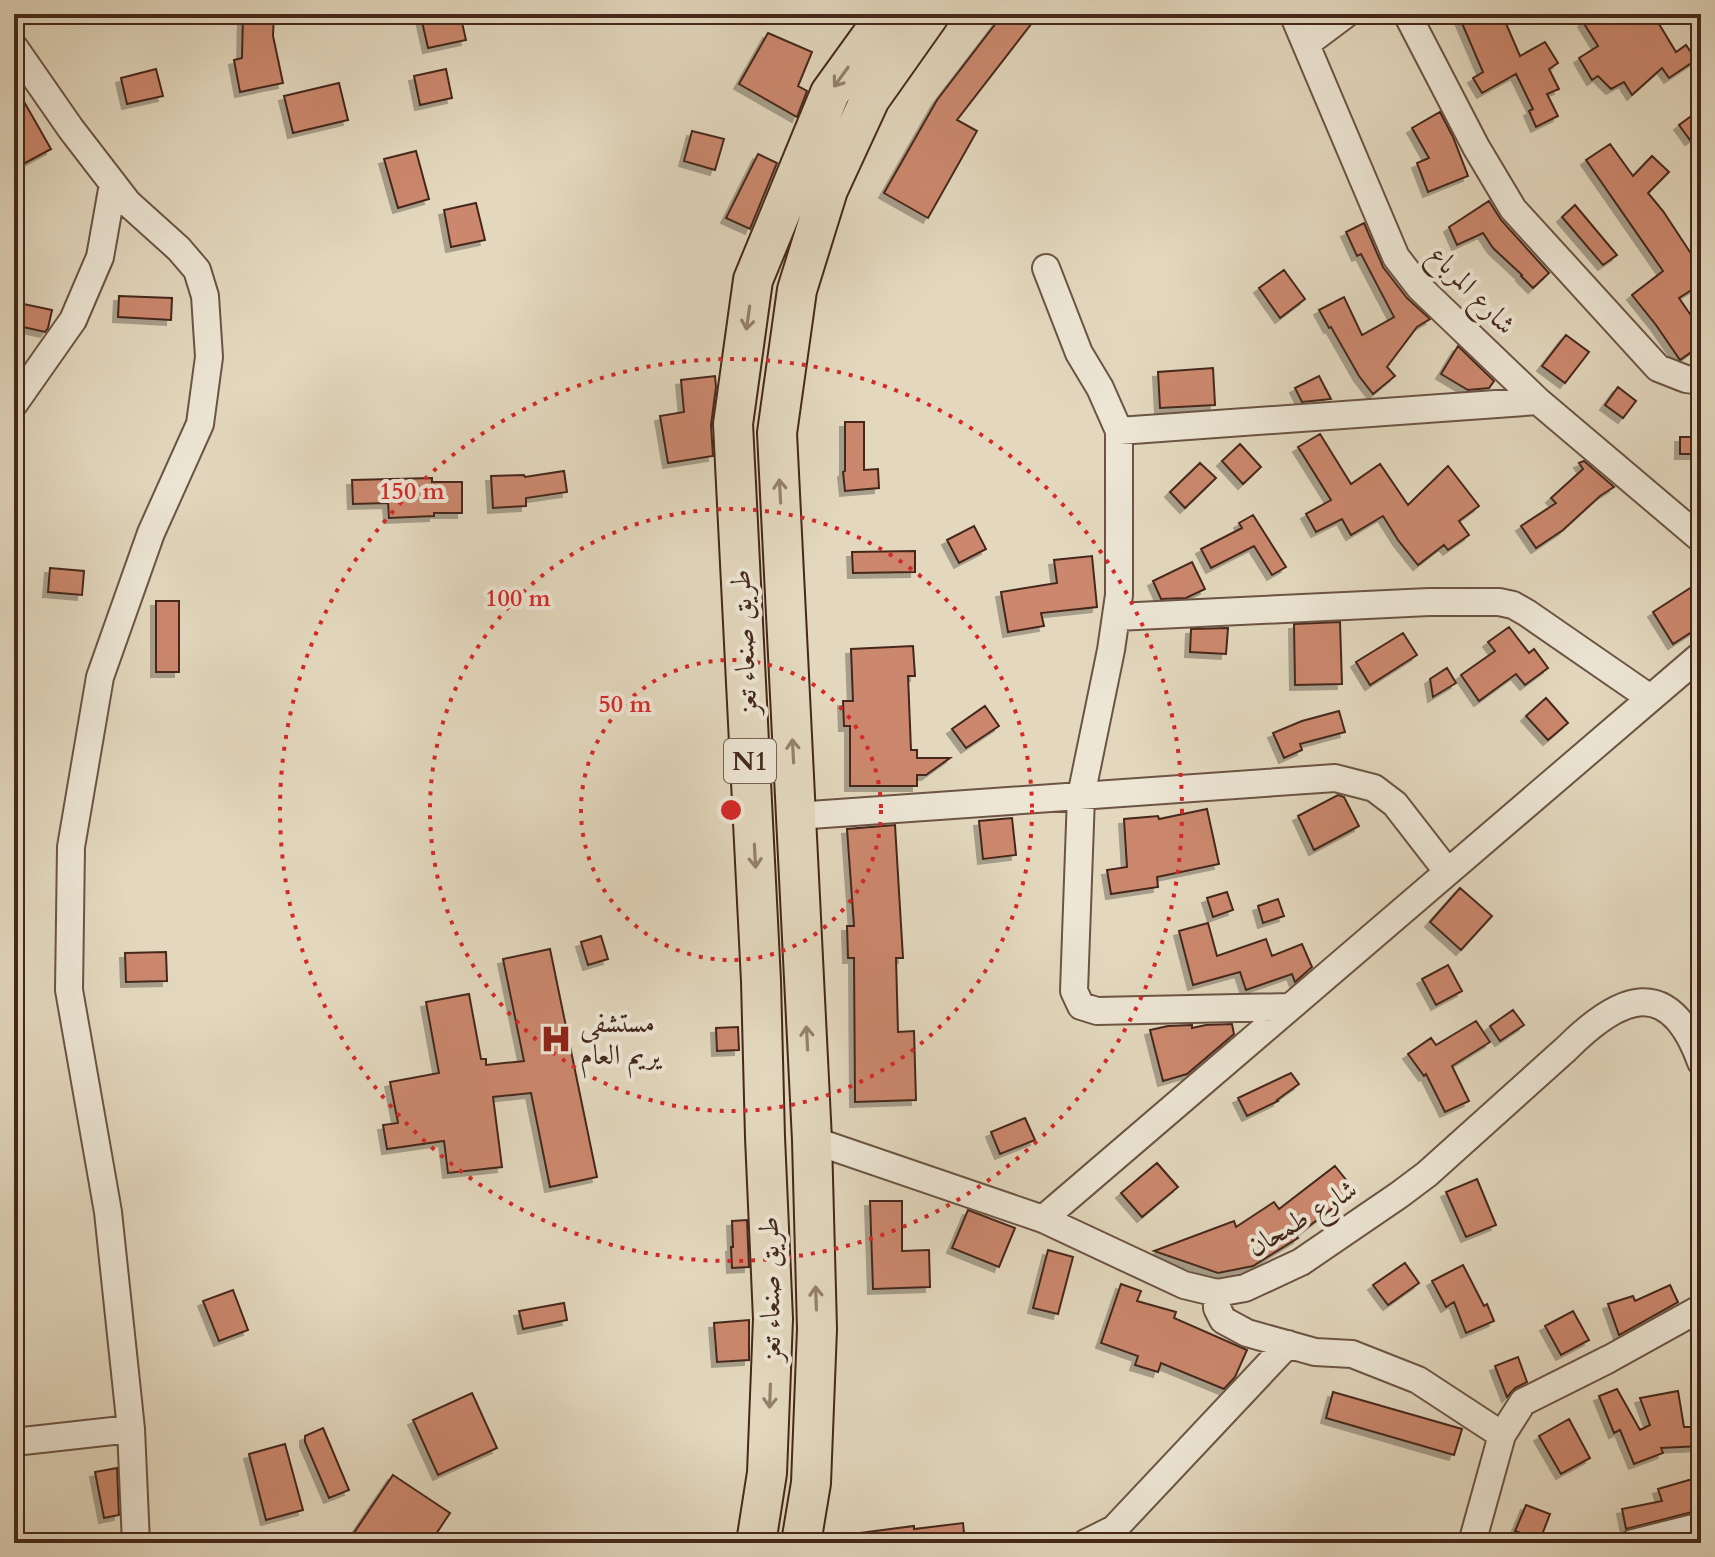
<svg xmlns="http://www.w3.org/2000/svg" width="1715" height="1557" viewBox="0 0 1715 1557" font-family="Cardo,Amiri,serif">
  <style>
    .building { fill: #cc886e; stroke: #45281b; stroke-width: 2; filter: url(#shadow) }
    .lines { fill: none; stroke-linecap: round; stroke-linejoin: round }
    .minor-casing { stroke: #6c5444; stroke-width: 30 }
    .highway-casing { stroke: #45281b; stroke-width: 42 }
    .minor { stroke: #ede6d5; stroke-width: 26 }
    .highway { stroke: #e3d8be; stroke-width: 38 }
    .oneway { stroke: #94806c }
    .ring { fill: none; stroke: #d62828; stroke-width: 4; stroke-dasharray: 4 8 }
    .labels { text-anchor: middle; dominant-baseline: central; stroke-width: 8; stroke-linejoin: round; paint-order: stroke }
    .shield { fill: #ede6d5; stroke: #776153; stroke-width: 2 }
    .shield-label { font-size: 26px; font-weight: bold; fill: #45281b }
    .street-label { font-size: 28px; fill: #45281b; stroke: #ede6d5 }
    .poi-label { font-size: 28px; fill: #45281b; stroke: #ede6d5; text-anchor: start }
    .centre { fill: #d62828; stroke: #ede6d5; stroke-width: 4 }
    .ring-label { font-size: 24px; text-anchor: middle; font-weight: bold; fill: #d62828; stroke: #ede6d5; stroke-width: 8; stroke-linejoin: round; paint-order: stroke }
  </style>
  <defs>
    <filter id="shadow"><feDropShadow dx="-5" dy="5" stdDeviation="0" flood-color="#0004"/></filter>
  </defs>
  <rect width="100%" height="100%" fill="#e3d8be"/>
  <filter id="stains"><feTurbulence type="fractalNoise" baseFrequency=".0025" numOctaves="4"/><feColorMatrix values="0 0 0 0 .2 0 0 0 0 .09 0 0 0 0 .02 0 0 0 .5 -.17"/></filter>
  <radialGradient id="worn" r=".72"><stop offset=".6" stop-color="#630" stop-opacity="0"/><stop offset="1" stop-color="#630" stop-opacity=".3"/></radialGradient>
  <!-- building -->
  <path class="building" d="M243,14H274L273,36L283,83L240,92L234,60L242,58Z
    M436,14H460L466,40L428,48L421,17Z
    M1003,14H1039L957,120L977,131L928,218L884,193L937,100Z
    M1458,14H1502L1520,56L1545,42L1558,63L1549,69L1559,89L1547,94L1558,116L1536,127L1529,111L1533,109L1516,74L1482,93L1473,78L1483,72Z
    M1595,14H1653L1676,52L1686,45L1696,60L1669,78L1662,68L1632,95L1624,82L1611,89L1598,76L1592,80L1579,58L1598,46L1583,22Z
    M768,33L812,52L798,86L807,91L797,117L739,84Z
    M156,69L163,96L127,104L121,78Z
    M446,69L452,98L420,105L414,76Z
    M339,83L348,120L293,133L284,96Z
    M14,84L51,149L14,169V145L21,142L14,130Z
    M1701,109V132L1690,140L1679,125Z
    M1440,112L1453,137L1468,176L1428,192L1417,163L1429,158L1412,128Z
    M692,131L724,139L715,170L684,161Z
    M1610,144L1633,176L1652,156L1669,172L1648,193L1663,211L1692,255L1691,256L1701,273V284L1679,298L1701,330V345L1680,360L1656,325L1632,295L1663,271L1586,160Z
    M416,151L429,199L398,208L384,159Z
    M758,154L777,163L750,229L726,218Z
    M1489,201L1501,220L1549,273L1533,288L1521,276L1522,275L1493,248L1483,233L1457,245L1449,227Z
    M476,203L485,240L451,247L444,210Z
    M1575,205L1617,255L1603,265L1562,217Z
    M1364,223L1383,267L1407,298L1430,319L1417,327L1387,367L1395,376L1373,394L1359,376L1331,327L1329,328L1319,310L1344,297L1362,335L1394,317L1361,254L1357,256L1346,232Z
    M1284,270L1305,299L1280,318L1259,288Z
    M119,296L172,298L171,320L118,317Z
    M14,302L52,310L48,328L45,332L14,325Z
    M1566,335L1589,352L1565,383L1542,366Z
    M1458,346L1494,381L1489,388L1468,390L1441,374Z
    M1213,368L1215,405L1160,408L1158,372Z
    M715,376L716,387L711,425L713,456L668,463L660,416L684,412L681,380Z
    M1319,376L1331,399L1302,402L1295,388Z
    M1618,387L1636,401L1623,418L1605,405Z
    M845,422H864V470L878,469L879,488L845,491L843,472L845,471Z
    M1320,434L1351,484L1380,464L1408,505L1448,466L1479,506L1459,521L1469,535L1448,550L1444,545L1418,565L1398,540L1383,516L1351,535L1342,519L1316,532L1306,514L1331,500L1298,447Z
    M1680,437H1701V454H1680Z
    M1240,444L1261,467L1243,484L1222,461Z
    M1584,461L1614,487L1600,496L1563,530L1536,548L1521,526L1556,503L1551,498L1583,469L1579,463Z
    M1200,463L1216,478L1185,508L1170,492Z
    M564,471L567,492L526,498V506L493,508L491,476L524,475L525,477Z
    M432,478V482H462V513H434V516L389,518L388,503L353,504L352,480Z
    M1253,515L1286,567L1272,575L1254,546L1211,568L1201,549L1242,528L1239,523Z
    M974,526L986,549L959,563L947,540Z
    M915,551V572L853,573L852,552Z
    M1092,556L1097,607L1041,613L1044,626L1008,632L1001,592L1057,583L1054,560Z
    M1192,562L1205,589L1186,598L1161,599L1153,581Z
    M50,568L84,571L82,595L48,592Z
    M1701,581V626L1673,644L1653,612Z
    M156,601H179V672H156Z
    M1340,622L1342,684L1295,685L1294,624Z
    M1509,627L1529,653L1534,649L1548,668L1525,685L1516,674L1479,701L1461,675L1495,651L1488,642Z
    M1228,628L1226,654L1190,652L1191,629Z
    M1403,633L1417,655L1370,685L1356,662Z
    M913,646L915,676H908L911,750H917V758H950L926,775H917V786H850V726H844L843,701H853L851,649Z
    M1447,668L1456,683L1433,697L1430,679Z
    M1546,698L1568,723L1548,740L1526,716Z
    M985,706L999,726L966,748L952,729Z
    M1339,711L1345,732L1300,744L1302,750L1284,758L1273,733L1302,721Z
    M1338,795L1344,797L1359,826L1314,850L1298,816Z
    M1207,809L1219,864L1157,877L1158,887L1111,894L1107,870L1127,867L1124,819L1158,816L1159,819Z
    M1012,818L1016,855L983,859L979,821Z
    M895,825L903,958H896L898,1032L914,1031L916,1100L855,1102L854,958H848L847,926H854L847,829Z
    M1460,888L1492,916L1461,950L1430,922Z
    M1227,892L1233,910L1213,917L1207,898Z
    M1278,899L1284,916L1263,923L1258,906Z
    M1208,923L1217,956L1266,939L1272,956L1302,944L1312,967L1295,982L1292,974L1246,990L1240,972L1193,985L1179,931Z
    M601,936L608,959L588,965L581,942Z
    M550,949L597,1177L550,1187L531,1093L493,1097L502,1167L448,1173L444,1141L387,1149L383,1125L398,1123L390,1082L439,1073L426,1002L469,994L481,1059H486V1065L524,1061L503,959Z
    M166,952L167,981L126,982L125,953Z
    M1448,965L1462,991L1436,1005L1422,979Z
    M1513,1010L1524,1025L1500,1041L1490,1026Z
    M1476,1021L1490,1042L1452,1066L1469,1101L1445,1112L1426,1074L1424,1076L1408,1054L1431,1038L1436,1045Z
    M1232,1024L1234,1034L1187,1074L1163,1081L1150,1030L1168,1026L1192,1025V1028L1206,1025Z
    M738,1027L739,1050L717,1051L716,1028Z
    M1291,1073L1299,1084L1277,1100L1278,1101L1247,1116L1238,1098Z
    M1025,1118L1035,1140L1000,1154L991,1132Z
    M1157,1163L1178,1187L1142,1217L1121,1193Z
    M1335,1166L1355,1191L1296,1236L1298,1238L1253,1266L1218,1273L1154,1251L1234,1221L1236,1227L1274,1202L1279,1209Z
    M1477,1179L1496,1225L1466,1237L1446,1192Z
    M870,1201H902V1251L929,1250L930,1287L873,1289Z
    M968,1210L1015,1228L999,1267L952,1248Z
    M747,1220L749,1267L732,1268L731,1247H733L732,1221Z
    M1048,1250L1073,1257L1058,1314L1033,1308Z
    M1405,1263L1419,1283L1388,1305L1373,1285Z
    M1463,1265L1484,1306L1487,1304L1494,1321L1466,1333L1454,1302L1446,1307L1432,1281Z
    M1121,1284L1141,1291L1137,1301L1176,1312L1174,1318L1247,1350L1235,1377L1224,1389L1161,1363L1158,1372L1135,1365L1138,1356L1101,1343Z
    M1670,1285L1678,1302L1619,1335L1608,1304L1633,1296L1635,1301Z
    M233,1290L248,1330L219,1341L203,1301Z
    M564,1303L567,1320L523,1329L519,1311Z
    M1573,1311L1589,1340L1561,1355L1545,1326Z
    M749,1320V1360L717,1362L714,1323Z
    M1518,1357L1527,1382L1515,1388L1507,1397L1495,1366Z
    M1617,1389L1640,1430L1650,1425L1640,1398L1678,1391L1684,1427H1701V1446L1661,1448L1663,1453L1634,1464L1620,1430L1614,1433L1599,1396Z
    M1333,1392L1462,1429L1454,1455L1326,1418Z
    M472,1393L497,1448L438,1475L413,1420Z
    M1569,1419L1590,1458L1561,1474L1539,1436Z
    M323,1428L349,1490L329,1498L305,1442V1436Z
    M285,1444L303,1510L266,1520L249,1454Z
    M117,1468L119,1515L104,1518L95,1472Z
    M393,1475L450,1513L430,1543H347Z
    M1696,1478L1701,1493V1498L1697,1499L1700,1510L1626,1529L1622,1509L1662,1501L1658,1489Z
    M1526,1505L1550,1514L1540,1540L1515,1531Z
    M963,1523L965,1543H860L859,1533L914,1526V1529Z"/>
  <g class="lines">
    <defs>
      <path id="minor" d="M1293,14L1396,257L1420,288L1538,401L1701,539
        M1407,14L1476,147L1513,209L1658,368L1686,379L1701,381
        M1306,44L1346,14
        M14,47L71,129L128,203L179,249L197,270L205,296L209,357L200,424L151,533L100,677L71,847L69,990L108,1212L131,1429L136,1543
        M1046,268L1079,353L1100,388L1119,431V595L1111,650L1081,796L1074,991L1081,1006L1097,1011L1289,1007
        M14,404L73,320L100,257L113,184
        M1119,431L1538,401
        M1116,617L1429,602H1499L1513,605L1527,613L1650,698
        M796,816L1335,778L1374,788L1395,804L1447,871
        M812,1140L1043,1219L1184,1285L1217,1293L1245,1288L1301,1262L1399,1195L1427,1174L1566,1049C1620,995 1669,974 1701,1062
        M1043,1219L1701,655
        M1217,1293V1308L1223,1320L1247,1333L1315,1352L1352,1354L1418,1380L1502,1435
        M14,1442L131,1429
        M1086,1543L1114,1529L1288,1344
        M1472,1543L1502,1435L1523,1402L1609,1359L1701,1308
        M1633,1543L1701,1526"/>
      <path id="highway" d="M756,1543L767,1473L773,1319L765,1137L761,981L733,424L753,280L830,93L887,14
        M801,1543L811,1483L817,1329L812,1140L777,433L797,290L828,190L870,99L930,14"/>
    </defs>
    <!-- minor casing -->
    <use href="#minor" class="minor-casing"/>
    <!-- highway casing -->
    <use href="#highway" class="highway-casing"/>
    <!-- minor -->
    <use href="#minor" class="minor"/>
    <!-- highway -->
    <use href="#highway" class="highway"/>
  </g>
  <!-- one-way arrows -->
  <defs><path id="oneway-shaft" d="M-6 0H5M1.5-3L5.5 0L1.5 3" fill="none" stroke-width="1.6" stroke-linecap="round" stroke-linejoin="round" transform="scale(2)"/></defs>
  <g class="oneway">
    <use href="#oneway-shaft" transform="translate(841 77) rotate(126)"/>
    <use href="#oneway-shaft" transform="translate(748 318) rotate(98)"/>
    <use href="#oneway-shaft" transform="translate(780 491) rotate(-93)"/>
    <use href="#oneway-shaft" transform="translate(793 751) rotate(-93)"/>
    <use href="#oneway-shaft" transform="translate(755 856) rotate(87)"/>
    <use href="#oneway-shaft" transform="translate(807 1038) rotate(-93)"/>
    <use href="#oneway-shaft" transform="translate(816 1298) rotate(-92)"/>
    <use href="#oneway-shaft" transform="translate(770 1396) rotate(92)"/>
  </g>
  <!-- distance rings -->
  <g class="ring">
    <circle cx="731" cy="810" r="150"/>
    <circle cx="731" cy="810" r="301"/>
    <circle cx="731" cy="810" r="451"/>
  </g>
  <!-- icons -->
  <defs>
    <symbol id="hospital-bare" viewBox="-9 -9 18 18"><path d="M-5-5h3v3.5h4V-5h3V5h-3V1.5h-4V5h-3Z" fill="#8f2418" stroke="#ede6d5" stroke-width="2.5" paint-order="stroke"/></symbol>
  </defs>
  <g fill-rule="evenodd">
    <use href="#hospital-bare" x="534" y="1017" width="44" height="44"/>
  </g>
  <g class="labels">
    <!-- shield labels -->
    <rect class="shield" x="724" y="739" width="52" height="44" rx="6"/>
    <g class="shield-label">
      <text x="750" y="761">N1</text>
    </g>
    <!-- street labels -->
    <g class="street-label">
      <text transform="translate(1472 290) rotate(46)">شارع المرباع</text>
      <text transform="translate(744 642) rotate(-93)">طريق صنعاء تعز</text>
      <text transform="translate(1302 1218) rotate(-31)">شارع طمحان</text>
      <text transform="translate(770 1289) rotate(-91)">طريق صنعاء تعز</text>
    </g>
    <!-- poi labels -->
    <g class="poi-label">
      <text x="580" y="1023">مستشفى<tspan x="580" dy="32">يريم العام</tspan></text>
    </g>
  </g>
  <circle cx="731" cy="810" r="12" class="centre"/>
  <g class="ring-label">
    <text x="412" y="499">150 m</text>
    <text x="518" y="606">100 m</text>
    <text x="625" y="712">50 m</text>
  </g>
  <!-- margin -->
  <rect width="1715" height="1557" fill="none" stroke="#e3d8be" stroke-width="48"/>
  <rect x="16" y="16" width="1683" height="1525" fill="none" stroke="#45281b" stroke-width="4"/>
  <rect x="24" y="24" width="1667" height="1509" fill="none" stroke="#45281b" stroke-width="2"/>
  <rect width="100%" height="100%" filter="url(#stains)"/>
  <rect width="100%" height="100%" fill="url(#worn)"/>
</svg>
